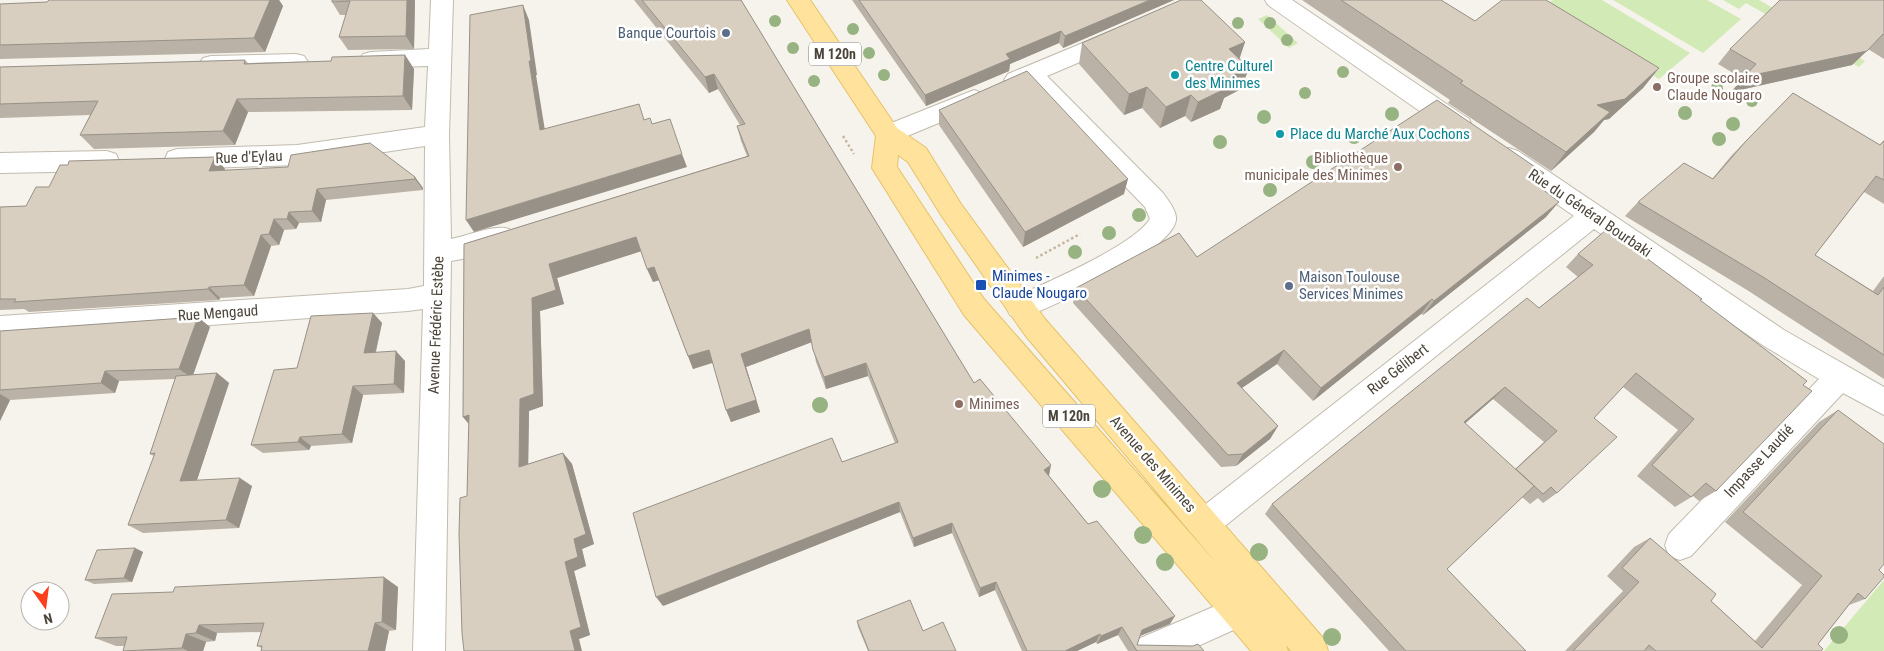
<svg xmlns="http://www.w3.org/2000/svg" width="1884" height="651" viewBox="0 0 1884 651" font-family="'Roboto Condensed',sans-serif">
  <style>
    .green { fill: #d2eab5 }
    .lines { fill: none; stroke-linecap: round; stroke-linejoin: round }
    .minor-casing { stroke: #c2bbae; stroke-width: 2 }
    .major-casing { stroke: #e6c16a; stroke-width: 2 }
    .path { stroke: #c4b79f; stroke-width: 2.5; stroke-dasharray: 2.5 2.5; stroke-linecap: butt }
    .minor { fill: #fff; fill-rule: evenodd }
    .major { fill: #ffe39c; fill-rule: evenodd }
    .tree { fill: #97b381 }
    .wall { fill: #bab2a6; fill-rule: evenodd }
    .shaded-wall { fill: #979187 }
    .building { fill: #d8cfc1; stroke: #979187 }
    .service-dot { fill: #5c6f8a; stroke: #fff; stroke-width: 2 }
    .culture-dot { fill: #0f9aa8; stroke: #fff; stroke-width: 2 }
    .education-dot { fill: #8d6e63; stroke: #fff; stroke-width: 2 }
    .transit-dot { fill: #1a4fb4; stroke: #fff; stroke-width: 2 }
    .labels { text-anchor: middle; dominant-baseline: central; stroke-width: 5; stroke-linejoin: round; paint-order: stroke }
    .shield { fill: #fff; stroke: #817c74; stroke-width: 1 }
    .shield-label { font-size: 14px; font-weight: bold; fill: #4b4439 }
    .service-label { font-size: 15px; fill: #4e5e75; stroke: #fff; text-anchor: end }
    .culture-label { font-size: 15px; fill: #0d838f; stroke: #fff; text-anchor: start }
    .education-label { font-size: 15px; fill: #785e54; stroke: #fff; text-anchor: start }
    .street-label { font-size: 15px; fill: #4b4439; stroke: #fff }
    .transit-label { font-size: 15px; fill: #164399; stroke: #fff; text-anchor: start }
  </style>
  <rect width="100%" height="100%" fill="#f6f3ec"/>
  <!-- green -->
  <path class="green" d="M1553,0H1602L1690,53L1659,79L1543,7Z
    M1613,0H1707L1741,19L1703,53Z
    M1723,0H1759L1865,61L1859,67L1746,3L1739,9Z
    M1267,15L1298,43L1289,48L1258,19Z
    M1884,580V651H1824Z"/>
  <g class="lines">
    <defs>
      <path id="minor" d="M431,0H453L449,135L451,239C468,236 493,224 509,229L513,237L509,245L468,258L451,261L445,651H413L423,309L408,311L0,340V316L408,289L424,286L425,146L297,165L177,169L168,166L165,159L168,152L177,149L297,145L425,127L428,66L371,68L363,66L359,60L363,54L371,52L429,49Z
        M1265,0H1292L1469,119L1472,126L1469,133L1460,135L1451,133L1268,5Z
        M1114,30L1122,32L1125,38L1122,44L1047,76L1163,193C1168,200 1177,211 1176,220C1171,252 1051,308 1020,319L1010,315L1006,307L1010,299C1042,285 1133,246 1150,219L1145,207L1027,85L1016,89L1008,86L1004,80L1008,74Z
        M296,54L304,56L308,62L304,68L296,70L211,72L203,70L199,64L203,58L211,56Z
        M974,90L982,93L986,99L982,105L888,144L879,142L876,135L879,128Z
        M1509,148L1518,151L1784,330L1884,387V415L1843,393L1691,556L1680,560L1669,556L1665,545L1669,534L1819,379L1764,346L1594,229L1215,534L1204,539L1193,534L1189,524L1193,514L1574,216L1500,165L1497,158L1500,151Z
        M107,151L116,154L119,161L116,168L107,171L0,173V153Z
        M1256,583L1267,588L1272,599L1267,610L1249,623L1187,651H1134L1138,639L1227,601L1245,588Z"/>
      <path id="major" d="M787,0H810L897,128L926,148L961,204L1045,319L1324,639L1328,651H1291L1286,645L1288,651H1251L964,315L872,168L876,136ZM898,155L908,162L943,218L1025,335L1218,565L984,299L897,167Z"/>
    </defs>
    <!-- minor casing -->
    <use href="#minor" class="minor-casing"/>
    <!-- major casing -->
    <use href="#major" class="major-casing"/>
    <!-- path -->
    <path class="path" d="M843,136L854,154
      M1036,258L1080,234"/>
    <!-- minor -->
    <use href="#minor" class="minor"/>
    <!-- major -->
    <use href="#major" class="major"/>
  </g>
  <!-- trees -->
  <g class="tree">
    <circle cx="775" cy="21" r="6"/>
    <circle cx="1238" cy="23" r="6"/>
    <circle cx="1270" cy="23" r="6"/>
    <circle cx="853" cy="29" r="6"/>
    <circle cx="1287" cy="40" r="6"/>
    <circle cx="793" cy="48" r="6"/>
    <circle cx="869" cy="53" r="6"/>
    <circle cx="1343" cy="72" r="6"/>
    <circle cx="884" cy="75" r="6"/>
    <circle cx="814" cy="81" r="6"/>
    <circle cx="1717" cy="88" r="6"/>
    <circle cx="1305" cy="93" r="6"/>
    <circle cx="1752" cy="101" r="6"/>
    <circle cx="1685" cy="113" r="7"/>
    <circle cx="1392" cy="114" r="7"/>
    <circle cx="1264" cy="117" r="7"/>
    <circle cx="1733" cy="124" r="7"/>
    <circle cx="1354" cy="137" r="7"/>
    <circle cx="1719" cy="139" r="7"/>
    <circle cx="1220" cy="142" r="7"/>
    <circle cx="1313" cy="162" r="7"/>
    <circle cx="1270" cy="190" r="7"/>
    <circle cx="1139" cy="215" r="7"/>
    <circle cx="1109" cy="233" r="7"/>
    <circle cx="1075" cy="252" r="7"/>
    <circle cx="820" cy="405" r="8"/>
    <circle cx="1102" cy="489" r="9"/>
    <circle cx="1143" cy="535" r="9"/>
    <circle cx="1259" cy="552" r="9"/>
    <circle cx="1165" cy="562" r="9"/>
    <circle cx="1839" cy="635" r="9"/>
    <circle cx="1332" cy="637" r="9"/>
  </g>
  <!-- wall -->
  <path class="wall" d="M49,0H279L283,6L265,52L0,59V4L47,2Z
    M332,0L415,2L414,49L348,50L339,37L346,15H340L332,2Z
    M634,0H741L974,383L1049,476L1170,624L1140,636L1137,645L1204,651H1128L1118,635L1097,644L1096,642L1077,651H1022L995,590L979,597L952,533L914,547L900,512L663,606L842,462L895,443L868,376L826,389L816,362L812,342L746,367L760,412L731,422L713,363L693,369L659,280L653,282L641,251L557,278L564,304L540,311L543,406L529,411L528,464L563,453L572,464L594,544L582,549L586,566L574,571L590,635L579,639L467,496L469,424L463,417L464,244L747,156L741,141L737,126L740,125L718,89L709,93Z
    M852,0H1174L1063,48L1059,43L1010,64L1009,71L926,106Z
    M1302,0H1441L1475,21L1659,68L1643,88L1609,119L1604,120L1594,132L1551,171L1448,103L1450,100Z
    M1884,0V59L1868,49L1852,65L1731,92L1743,79L1718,64L1730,49Z
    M1245,42L1239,59L1249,68L1241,89L1224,98L1220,109L1191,122L1185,116L1160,128L1142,108L1124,115L1079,64L1082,43Z
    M405,55L414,69L412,110L248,112L235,145L94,149L80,135L90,115L0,118V67L245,60L248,63L331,61Z
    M1793,93L1879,145L1884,140V204L1864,192L1815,255L1873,291L1884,276V379L1747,290L1625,216L1638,202L1712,179L1732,155Z
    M939,110L1124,194L1023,247L939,125Z
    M215,157L225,169L224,170L415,177L423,188V190L326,200L321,222L299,223L296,229L284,230L279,245L271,246L254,296L220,298L219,300L29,312L24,309L0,310V207L26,206L49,187Z
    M1535,184L1546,217L1423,315L1421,314L1313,401L1277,364L1242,388L1278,426L1270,439L1236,466L1221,467L1073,303L1076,288L1197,257Z
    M1578,254L1700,300L1803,385L1716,491L1699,501L1693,496L1675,507L1637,476L1678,430L1623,387L1594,418L1557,493L1543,503L1538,498L1530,504L1522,497L1447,569L1526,651H1389L1265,514L1272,504L1539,308L1578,277L1566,267ZM1493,399L1544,442L1515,469L1465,423Z
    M373,313L382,323L376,352L405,361L404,393L363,395L352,443L311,446L309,450L263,453L251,445L297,368Z
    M210,327L193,375L217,373L229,383L197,480L252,486L239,528L143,533L128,525L154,456L150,454L175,379L119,381L115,393L10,400L0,421V331Z
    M1838,410L1879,570L1865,599L1849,605L1818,644L1821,651H1565L1623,591L1607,576L1634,547L1650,538L1711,601L1755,641L1802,585L1725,522L1819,422Z
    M135,548L143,552L132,582L94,584L85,580Z
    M398,587L396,630L389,631L385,651H261L262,648L257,646L261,632L217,633L215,641L206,642L203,651H123L124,646H116L95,638Z
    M857,621L923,631L956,651H868L858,627Z"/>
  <!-- shaded-wall -->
  <path class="shaded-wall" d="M270,0H279L283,6L265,52L254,38Z
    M407,0H415L414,49L406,36Z
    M1150,0H1174L1063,48L1065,36Z
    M523,5L529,20L537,75H536L547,143L540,130L529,61Z
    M1061,31L1059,43L1010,64L1009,71L926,106L925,95L1006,54Z
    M1245,42L1238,63L1229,49Z
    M1867,51L1852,65L1731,92L1744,77Z
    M405,55L414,69L412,110L403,96Z
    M1249,68L1241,89L1224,98L1220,109L1191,122L1198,102L1220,82Z
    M1659,68L1643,88L1609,119L1604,120L1594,132L1551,171L1566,152L1597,105Z
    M714,74L718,89L709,93L705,77Z
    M1147,87L1142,108L1124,115L1129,94Z
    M1191,95L1185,116L1160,128L1166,107Z
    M237,99L248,112L235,145L223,131Z
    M682,154L687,167L474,232L466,220Z
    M215,157L225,169L219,182L209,171Z
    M1544,173L1531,189L1533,182Z
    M415,177L423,188V190L415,179Z
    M1128,179L1124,194L1023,247L1025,232Z
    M317,189L326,200L321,222L312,211Z
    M1559,202L1546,217L1423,315L1434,301Z
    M289,212L299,223L296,229L287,219Z
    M274,219L284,230L279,245L269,234Z
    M261,235L271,246L254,296L244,285Z
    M636,237L642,251L557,278L564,304L540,311L543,406L529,411L528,478L519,467L520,399L532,298L549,264Z
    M654,267L660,280L653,282L647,269Z
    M209,287L220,298L219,300L208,289Z
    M1432,299L1421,314L1313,401L1321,388Z
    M373,313L382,323L373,363L364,353Z
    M198,317L210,327L192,378L179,369Z
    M809,329L812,342L746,367L760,412L731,422L726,410L741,354Z
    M709,350L714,362L693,369L688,356Z
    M1284,350L1277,364L1230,396L1237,383Z
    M396,351L405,361L404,393L394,384Z
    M866,363L868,376L826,389L824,377Z
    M105,371L119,381L115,393L101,383Z
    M217,373L229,383L194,489L180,481Z
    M353,386L363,395L352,443L342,434Z
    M1505,387L1493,399L1453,434L1464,422Z
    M0,394L10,400L0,421Z
    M469,415L473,429L463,417Z
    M1278,426L1270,439L1236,466L1243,454Z
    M300,437L311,446L309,450L298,442Z
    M563,453L572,464L594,544L582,549L586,566L574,571L590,635L579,639L582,651H575L570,631L565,562L574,539Z
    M1051,465L1049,476L1041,481L1044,470Z
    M240,478L252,486L239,528L226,520Z
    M899,502L900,512L663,606L656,597Z
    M952,523V533L914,547L913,538Z
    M135,548L143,552L132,582L124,578Z
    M384,577L398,587L396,630L382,622Z
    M996,582L995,590L979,597L980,588Z
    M1175,616L1170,624L1137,637L1142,630Z
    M375,623L389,631L385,651H368Z
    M199,625L217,633L215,641L196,633Z
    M1122,627L1118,635L1097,644L1101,636Z
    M186,634L206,642L203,651H188L182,648Z
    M1100,634L1096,642L1077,651H1065Z"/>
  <!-- building -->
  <path class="building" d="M49,0H270L254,38L0,45V4L47,2Z
    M332,0H407L406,36L339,37L350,1L332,2Z
    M642,0H741L974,383L980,379L1051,465L1044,470L1088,524L1097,521L1175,616L1142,630L1137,645L1193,646L1198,644L1204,651H1137L1122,627L1101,636L1100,634L1065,651H1027L996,582L980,588L952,523L913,538L899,502L656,597L633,513L832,438L842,462L898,442L866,363L824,377L813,350L809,329L741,354L756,400L726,410L709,350L688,356L654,267L647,269L636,237L549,264L556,290L532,298L534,394L520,399L519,467L563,453L586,534L574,539L578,557L565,562L581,627L570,631L575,651H464L462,633L459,534L460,498L467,496L469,415L463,417L464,244L749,156L737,126L745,124L714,74L705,77Z
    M859,0H1150L1065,36L1061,31L1006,54L1010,59L925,95Z
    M1181,0H1201L1245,42L1229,49L1249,68L1220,82L1227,88L1198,102L1191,95L1166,107L1147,87L1129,94L1082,43Z
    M1341,0H1441L1475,21L1502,0H1546L1659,68L1625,99L1597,105L1610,112L1566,152L1460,83L1463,81Z
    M1780,0H1884V35L1883,34L1867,51L1744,77L1756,64L1730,49Z
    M523,5L531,61H529L540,130L639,104L644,120L650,118L652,124L670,119L682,154L466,220L470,15Z
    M405,55L403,96L237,99L223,131L80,135L98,101L0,104V67L245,60L244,64L331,61L332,57Z
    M1027,71L1128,179L1025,232L939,110Z
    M1793,93L1880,145L1884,141V180L1876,176L1815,255L1878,295L1884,287V355L1763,277L1638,202L1684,163L1713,179L1746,141Z
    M1437,100L1544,173L1533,182L1559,202L1434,301L1432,299L1321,388L1284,350L1237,383L1278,426L1243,454L1228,455L1076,288L1179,233L1197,257Z
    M370,143L415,177V179L317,189L312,211L289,212L287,219H274L269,234L261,235L244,285L209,287L208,289L14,302L16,299H0V207L26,206L36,187H49L60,165H68L69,161L215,157L209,171L288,167L291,155Z
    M1607,229L1702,299L1700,300L1807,381L1803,385L1812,391L1716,491L1706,483L1691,497L1652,465L1694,419L1636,373L1594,418L1617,437L1557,493L1551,487L1543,494L1516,469L1557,431L1505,387L1464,422L1534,486L1447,569L1526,651H1406L1272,504L1527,298L1539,308L1593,265L1578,254Z
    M373,313L364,353L396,351L394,384L353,386L342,434L300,437L298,442L251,445L274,370L297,368L311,316Z
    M198,317L179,369L105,371L101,383L0,390V331Z
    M217,373L180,481L240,478L226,520L128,525L155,453L150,454L176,376Z
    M1838,410L1884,444V564L1879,570L1884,575V577L1865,599L1858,593L1818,644L1823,649L1821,651H1656L1649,645L1644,651H1573L1639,582L1622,568L1650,538L1716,594L1711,601L1762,648L1822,576L1743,512Z
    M135,548L124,578L85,580L97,550Z
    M384,577L382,622L375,623L368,651H261L262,646H257L264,623L199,625L196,633L186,634L182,648L123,651L127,637L95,638L112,594L173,592L175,587Z
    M910,600L923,631L943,622L956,651H869L857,621Z"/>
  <!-- markers -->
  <g class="service-dot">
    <circle cx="726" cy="33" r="5"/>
    <circle cx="1289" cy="286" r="5"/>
  </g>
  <g class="culture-dot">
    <circle cx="1175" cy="75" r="5"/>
    <circle cx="1280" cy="134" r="5"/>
  </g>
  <g class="education-dot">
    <circle cx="1657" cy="87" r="5"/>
    <circle cx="1398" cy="167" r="5"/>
    <circle cx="959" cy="404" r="5"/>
  </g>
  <rect class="transit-dot" x="975" y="279" width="12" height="12" rx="2.5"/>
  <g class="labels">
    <!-- shield labels -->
    <g class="shield">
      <rect x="809" y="42.5" width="52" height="23" rx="4"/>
      <rect x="1043" y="404.5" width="52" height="23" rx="4"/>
    </g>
    <g class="shield-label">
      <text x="835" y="54">M 120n</text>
      <text x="1069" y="416">M 120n</text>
    </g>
    <!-- service labels -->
    <g class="service-label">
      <text x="716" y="33">Banque Courtois</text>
      <text x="1299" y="277" text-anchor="start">Maison Toulouse<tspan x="1299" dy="17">Services Minimes</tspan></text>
    </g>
    <!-- culture labels -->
    <g class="culture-label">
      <text x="1185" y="66">Centre Culturel<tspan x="1185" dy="17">des Minimes</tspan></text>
      <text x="1290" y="134">Place du Marché Aux Cochons</text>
    </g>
    <!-- education labels -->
    <g class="education-label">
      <text x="1667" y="78">Groupe scolaire<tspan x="1667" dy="17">Claude Nougaro</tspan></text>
      <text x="1388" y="158" text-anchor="end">Bibliothèque<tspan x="1388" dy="17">municipale des Minimes</tspan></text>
      <text x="969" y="404">Minimes</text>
    </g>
    <!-- street labels -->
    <g class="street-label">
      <text transform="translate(249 157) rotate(-2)">Rue d'Eylau</text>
      <text transform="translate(1590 213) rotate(34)">Rue du Général Bourbaki</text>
      <text transform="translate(218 313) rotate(-4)">Rue Mengaud</text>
      <text transform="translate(436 325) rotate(-88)">Avenue Frédéric Estèbe</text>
      <text transform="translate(1398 369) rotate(-38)">Rue Gélibert</text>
      <text transform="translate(1759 461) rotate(-47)">Impasse Laudié</text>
      <text transform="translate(1153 464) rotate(49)">Avenue des Minimes</text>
    </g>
    <!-- transit labels -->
    <g class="transit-label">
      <text x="992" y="276">Minimes -<tspan x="992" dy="17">Claude Nougaro</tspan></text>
    </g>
  </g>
  <!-- north arrow -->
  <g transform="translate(45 606) rotate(166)"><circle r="24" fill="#ffffff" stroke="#b7b4b0"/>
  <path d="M0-4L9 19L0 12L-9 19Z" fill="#fc3f1d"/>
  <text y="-8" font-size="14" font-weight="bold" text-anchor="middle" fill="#4b4439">N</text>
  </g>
</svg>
